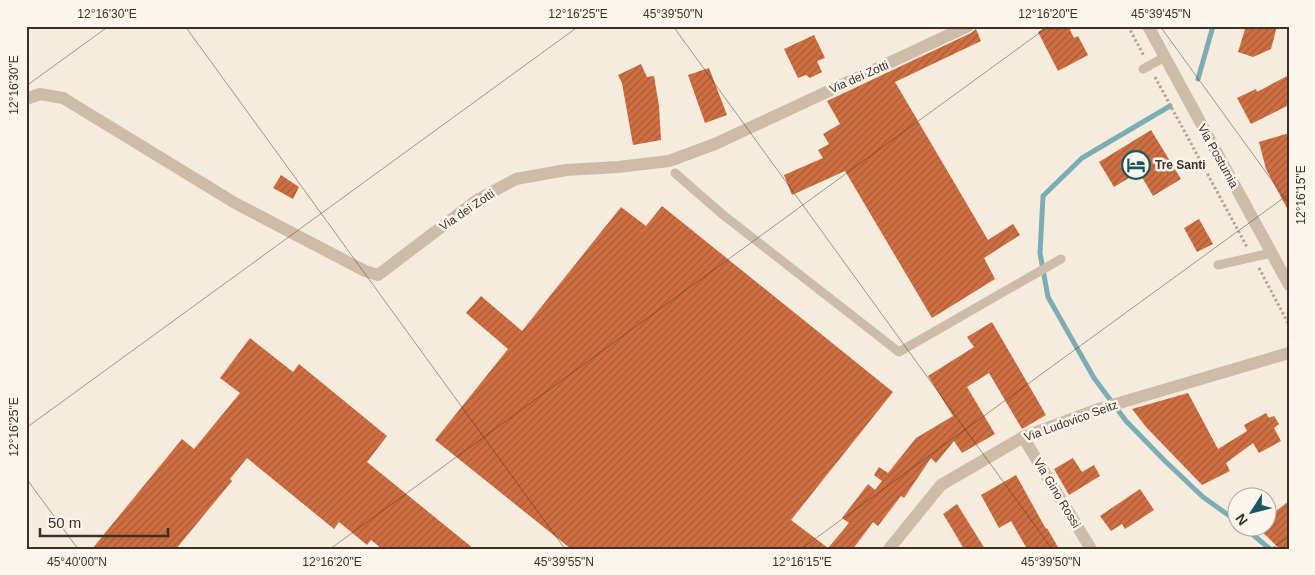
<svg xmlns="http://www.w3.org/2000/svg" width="1315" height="575" viewBox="0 0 1315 575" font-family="Arial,sans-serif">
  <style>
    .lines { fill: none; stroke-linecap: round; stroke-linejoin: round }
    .stream { stroke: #7aaeb4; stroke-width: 5 }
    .building { fill: url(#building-hatch) }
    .path { stroke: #baa692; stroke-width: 3; stroke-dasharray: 2.5 2.5; stroke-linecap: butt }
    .service { stroke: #cebca8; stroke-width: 9 }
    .minor { stroke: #cebca8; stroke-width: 12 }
    .tertiary { stroke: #cebca8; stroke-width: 12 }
    .ticks { fill: none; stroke: #3b3029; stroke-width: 1; stroke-opacity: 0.45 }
    .labels { text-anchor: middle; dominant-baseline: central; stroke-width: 5; stroke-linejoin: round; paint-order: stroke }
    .street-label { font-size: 12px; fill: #3b3029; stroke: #fbf5eb }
    .poi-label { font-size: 12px; font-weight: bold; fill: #3b3029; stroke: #fbf5eb; text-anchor: start }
    .neatline { fill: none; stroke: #3b3029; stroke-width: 2 }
    .ticks-label { font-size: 12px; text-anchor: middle; fill: #3b3029 }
  </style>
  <defs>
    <pattern id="building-hatch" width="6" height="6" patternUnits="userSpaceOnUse" patternTransform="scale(1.25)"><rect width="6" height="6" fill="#cf6e41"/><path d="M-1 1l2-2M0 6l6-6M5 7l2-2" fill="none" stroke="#a95b36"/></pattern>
  </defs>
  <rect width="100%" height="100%" fill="#f5ecde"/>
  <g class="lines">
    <!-- stream -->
    <path class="stream" d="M1198,79L1213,26
      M1170,106L1082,158L1043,196L1040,253L1048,297L1094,378L1126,421L1165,461L1203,497L1238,522
      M1245,528L1270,549"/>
  </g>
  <!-- building -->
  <path class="building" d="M1048,26H1068L1074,38L1078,36L1088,55L1058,71L1038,32Z
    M1246,26H1277L1271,49L1253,57L1238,52Z
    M976,29L981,41L895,82L988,240L1013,224L1020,235L984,258L995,279L932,318L845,171L792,195L784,175L823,158L818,150L829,144L823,134L840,124L827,101L971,33Z
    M814,35L825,58L817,61L822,72L810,78L806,75L798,78L784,49Z
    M641,64L647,77L654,76L659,106L661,140L633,145L622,83L618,75Z
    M709,68L727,115L705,123L688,75Z
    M1289,75V105L1251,124L1237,98L1256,89L1257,92Z
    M1151,130L1181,179L1153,196L1139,172L1114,187L1099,162Z
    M1289,133V212L1266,169L1259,142Z
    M281,175L299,187L293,199L273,188Z
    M662,206L893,392L791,520L828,548L849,523L842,518L868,484L875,490L882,481L874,475L879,467L888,473L916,438L953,416L928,376L974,347L967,337L992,322L1046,415L1022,429L989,373L967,387L995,434L962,453L954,441L936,463L931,458L904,498L901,496L878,526L873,522L853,549H571L435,440L508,349L466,313L481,296L522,331L621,207L646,226Z
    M1199,219L1213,244L1197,252L1184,228Z
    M250,338L293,372L299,364L387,436L367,462L474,549H382L371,540L367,545L339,522L334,529L247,458L230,479L232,481L176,549H92L182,439L194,449L240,393L220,378Z
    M1188,393L1218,449L1247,431L1244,425L1266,413L1269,418L1274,416L1279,424L1274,428L1281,441L1259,453L1253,443L1226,463L1230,471L1202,485L1146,427L1132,409Z
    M1073,458L1082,472L1094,465L1100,476L1069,495L1054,469Z
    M1016,475L1046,529L1047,528L1059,549H1027L1011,521L999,528L981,495Z
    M1140,489L1154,510L1125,529L1122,524L1111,531L1100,516Z
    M1289,501V549H1280L1258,528H1268V517Z
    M957,504L985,549H964L951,527L943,514Z"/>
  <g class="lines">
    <!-- path -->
    <path class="path" d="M1128,26L1144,56
      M1155,77L1247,247
      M1259,268L1289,325"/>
    <!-- service -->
    <path class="service" d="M1143,69L1165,57
      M675,173L722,214L899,352L1061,259
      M1218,265L1271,253"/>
    <!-- minor -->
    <path class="minor" d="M26,99L40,94L63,98L235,203L365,271L378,275L477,200L516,179L566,170L618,167L669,161L715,144L968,26
      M1023,437L1091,549
      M889,549L941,485L1023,437L1099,409L1289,353"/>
    <!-- tertiary -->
    <path class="tertiary" d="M1148,26L1289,285"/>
  </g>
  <!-- ticks -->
  <path class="ticks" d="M185,26L565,549M673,26L1052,549M1160,26L1289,204M26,86L109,26M26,428L579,26M26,478L78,549M330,549L1049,26M801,549L1289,194M1271,549L1289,536"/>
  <!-- icons -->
  <defs>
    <symbol id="hotel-ring" viewBox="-11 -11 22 22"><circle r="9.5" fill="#fbf5eb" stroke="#1a5660" stroke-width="1.5"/><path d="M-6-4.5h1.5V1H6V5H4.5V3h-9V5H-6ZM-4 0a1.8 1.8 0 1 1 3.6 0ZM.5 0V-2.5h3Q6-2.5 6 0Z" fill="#1a5660"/></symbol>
  </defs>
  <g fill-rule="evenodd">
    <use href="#hotel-ring" x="1120" y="149" width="32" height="32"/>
  </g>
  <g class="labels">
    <!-- street labels -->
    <g class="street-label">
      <text transform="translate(859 77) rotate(-24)">Via dei Zotti</text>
      <text transform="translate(1218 156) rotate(61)">Via Postumia</text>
      <text transform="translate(467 210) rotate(-34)">Via dei Zotti</text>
      <text transform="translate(1071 421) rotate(-20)">Via Ludovico Seitz</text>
      <text transform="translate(1057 493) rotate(59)">Via Gino Rossi</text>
    </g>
    <!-- poi labels -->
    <g class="poi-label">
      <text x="1155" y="165">Tre Santi</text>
    </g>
  </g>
  <!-- border -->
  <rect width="1315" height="575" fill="none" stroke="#fbf5eb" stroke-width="55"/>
  <!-- north arrow -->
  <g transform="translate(1252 512) rotate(234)"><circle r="24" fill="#fbf5eb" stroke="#aea69d"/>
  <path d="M0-4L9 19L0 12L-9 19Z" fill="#1a5660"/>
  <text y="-8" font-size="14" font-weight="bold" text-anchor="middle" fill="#3b3029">N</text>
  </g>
  <!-- scale -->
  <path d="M40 528v8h128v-8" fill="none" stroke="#3b3029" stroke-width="2.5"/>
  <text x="48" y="528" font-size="15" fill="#3b3029" stroke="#fbf5eb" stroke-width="4" paint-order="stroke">50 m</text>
  <rect x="28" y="28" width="1260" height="520" class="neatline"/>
  <g class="ticks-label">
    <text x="107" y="18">12°16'30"E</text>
    <text x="578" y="18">12°16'25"E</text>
    <text x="673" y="18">45°39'50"N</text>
    <text x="1048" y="18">12°16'20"E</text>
    <text x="1161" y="18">45°39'45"N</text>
    <text transform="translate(14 85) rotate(-90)" y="4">12°16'30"E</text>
    <text transform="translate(1301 195) rotate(-90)" y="4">12°16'15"E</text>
    <text transform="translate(14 427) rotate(-90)" y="4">12°16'25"E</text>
    <text x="77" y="566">45°40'00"N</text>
    <text x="332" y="566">12°16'20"E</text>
    <text x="564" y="566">45°39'55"N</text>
    <text x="802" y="566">12°16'15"E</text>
    <text x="1051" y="566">45°39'50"N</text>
  </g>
</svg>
